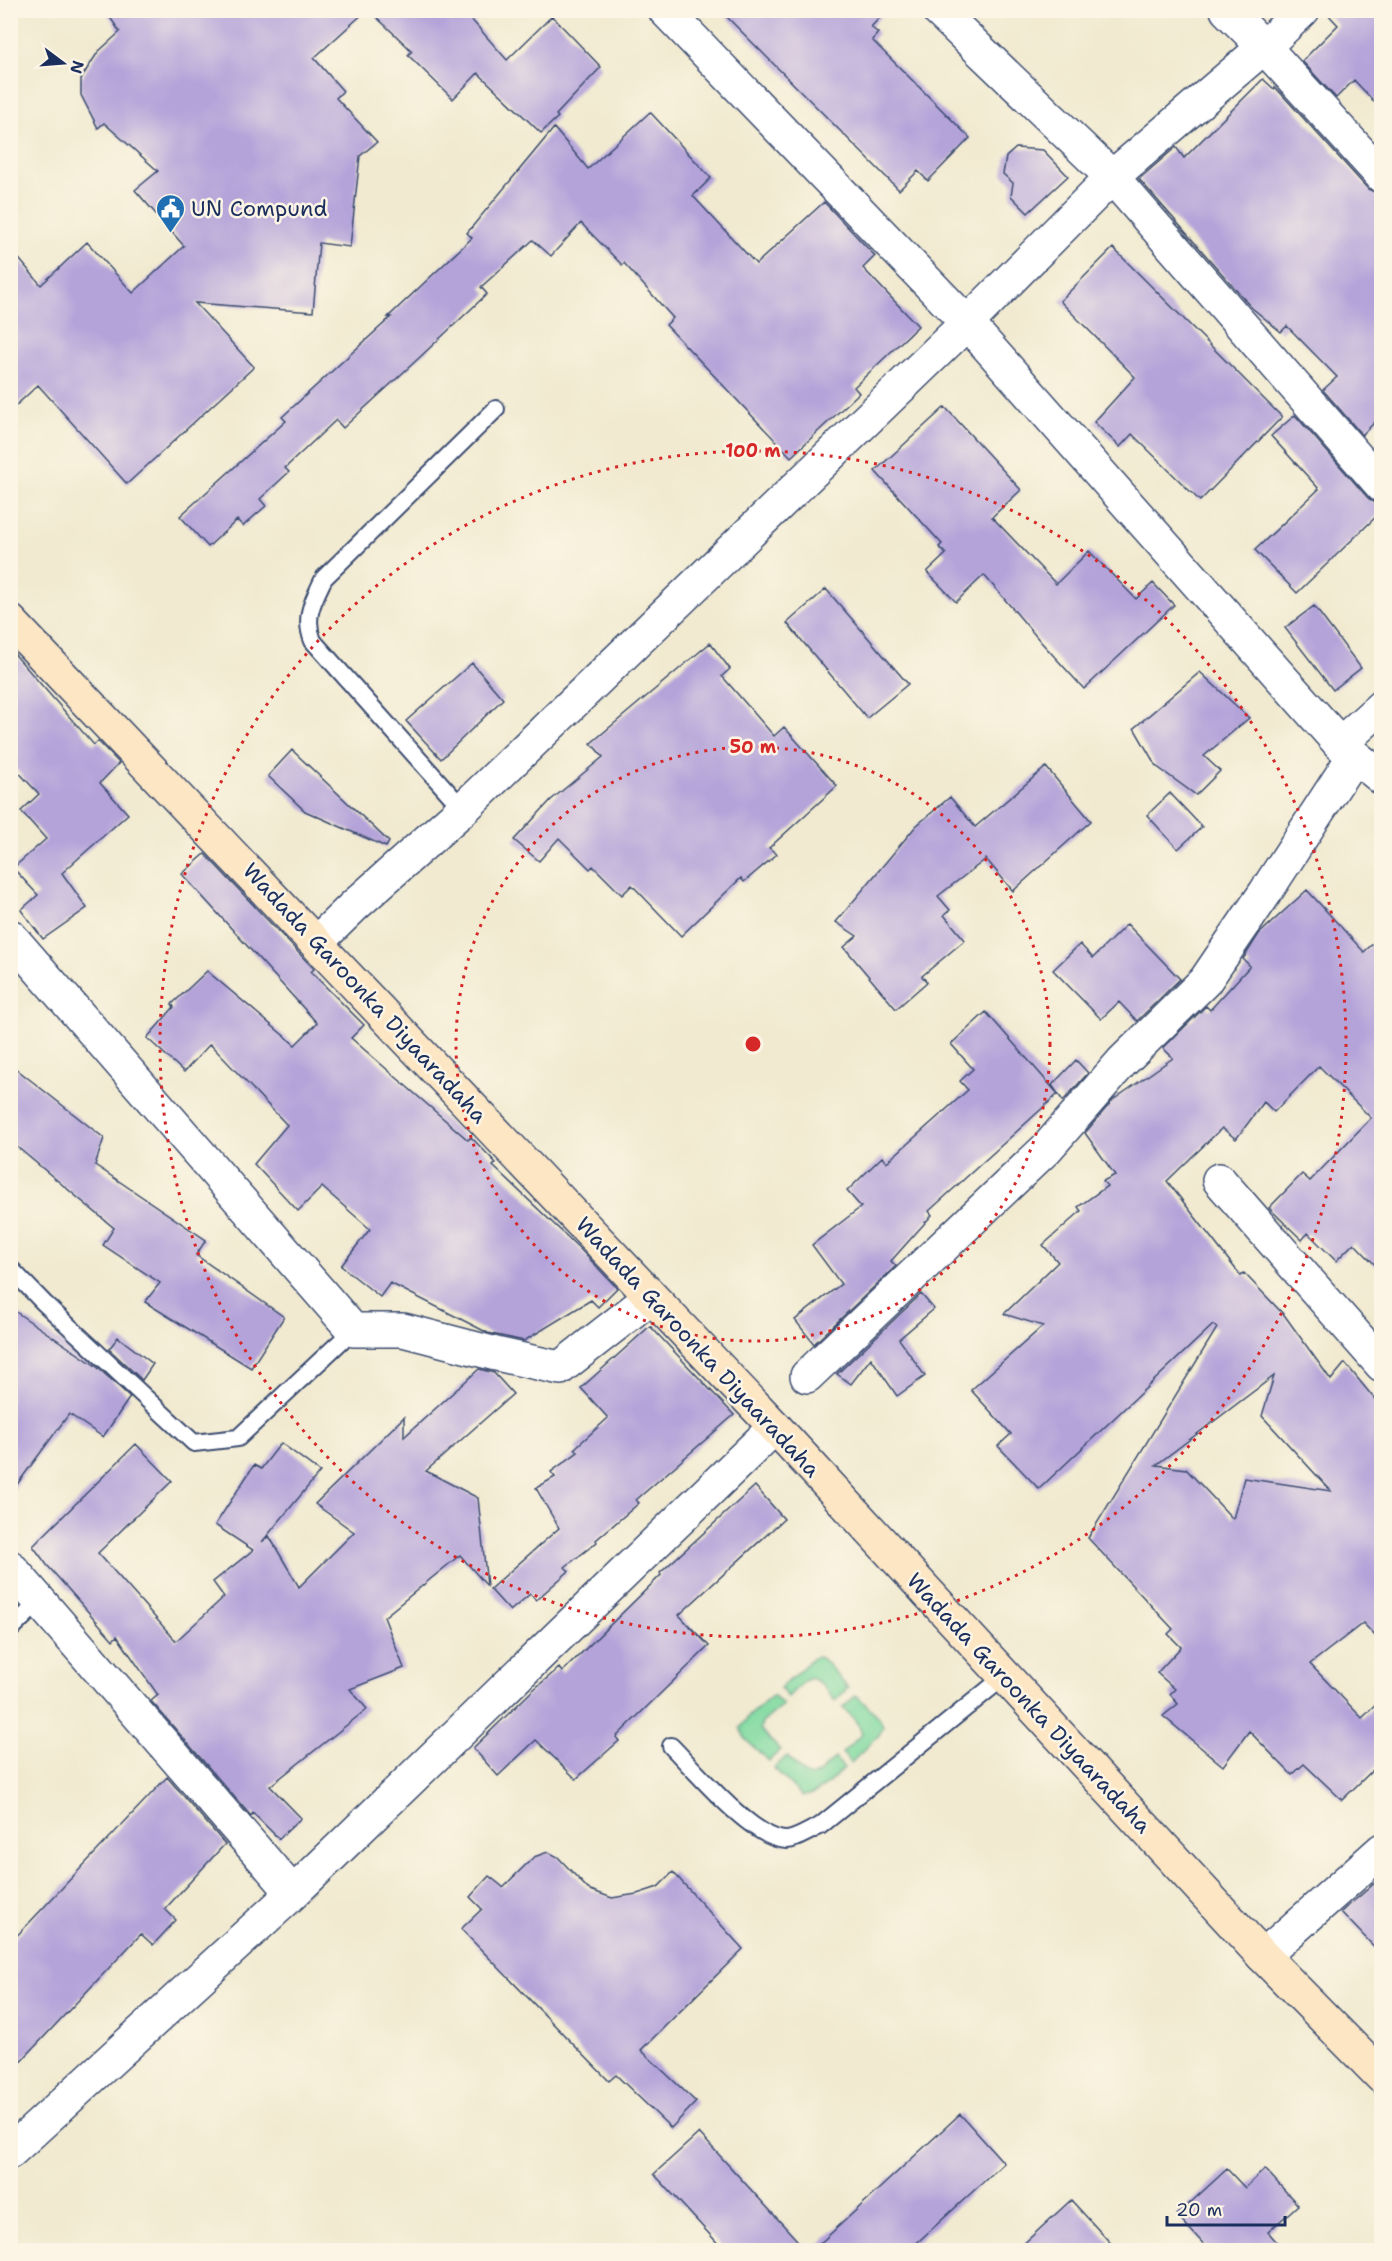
<svg xmlns="http://www.w3.org/2000/svg" width="1392" height="2261" viewBox="0 0 1392 2261" font-family="'Shantell Sans',sans-serif">
  <style>
    .green { fill: #7ed99f; stroke: #4c847e; stroke-width: 1.5 }
    .building { fill: #b4a3d9; fill-rule: evenodd }
    .lines { fill: none; stroke-linecap: round; stroke-linejoin: round }
    .service-casing { stroke: #3b4b6f; stroke-width: 20 }
    .minor-casing { stroke: #3b4b6f; stroke-width: 36 }
    .secondary-casing { stroke: #3b4b6f; stroke-width: 36 }
    .service { stroke: #fff; stroke-width: 16 }
    .minor { stroke: #fff; stroke-width: 33 }
    .secondary { stroke: #fce6c4; stroke-width: 33 }
    .ring { fill: none; stroke: #d62828; stroke-width: 3; stroke-dasharray: 3 6 }
    .labels { text-anchor: middle; dominant-baseline: central; stroke-width: 5; stroke-linejoin: round; paint-order: stroke }
    .poi-label { font-size: 22px; fill: #1b2f5e; stroke: #fcf5e5; text-anchor: start }
    .street-label { font-size: 22px; fill: #1b2f5e; stroke: #fcf5e5 }
    .centre { fill: #d62828; stroke: #fcf5e5; stroke-width: 3 }
    .ring-label { font-size: 18px; text-anchor: middle; font-weight: bold; fill: #d62828; stroke: #fcf5e5; stroke-width: 5; stroke-linejoin: round; paint-order: stroke }
  </style>
  <rect width="100%" height="100%" fill="#fcf5e5"/>
  <filter id="ink" filterUnits="userSpaceOnUse"><feTurbulence type="fractalNoise" baseFrequency=".0167" numOctaves="2"/><feDisplacementMap in="SourceGraphic" scale="12" xChannelSelector="R" yChannelSelector="G"/><feConvolveMatrix kernelMatrix="1 2 1 2 8 2 1 2 1" color-interpolation-filters="sRGB"/></filter>
  <filter id="wash" filterUnits="userSpaceOnUse"><feTurbulence type="fractalNoise" baseFrequency=".008" numOctaves="4" result="noise"/><feDisplacementMap in="SourceGraphic" scale="24" xChannelSelector="R" yChannelSelector="G"/><feGaussianBlur stdDeviation="1.35" result="paint"/><feColorMatrix in="noise" values="0 0 0 0 0 0 0 0 0 0 0 0 0 0 0 0 0 1.4 0 .05"/><feComposite in="paint" operator="in"/></filter>
  <g filter="url(#wash)">
    <rect width="100%" height="100%" fill="#f1ead0"/>
    <!-- green -->
    <path class="green" d="M818,1657L824,1660L848,1688L835,1701L821,1684L811,1678L804,1681L788,1697L780,1688L813,1658Z
      M773,1695L783,1705L762,1723L760,1729L780,1750L769,1761L746,1740L740,1728L748,1717Z
      M856,1695L879,1717L883,1727L879,1735L851,1763L842,1753L862,1734L857,1721L843,1708Z
      M787,1756C811,1783 809,1783 835,1758L844,1768C831,1780 820,1795 802,1796L774,1768Z"/>
    <g id="blocks">
      <!-- building -->
      <path class="building" d="M105,10H367L314,58L343,91L336,98L377,142L360,156L350,247L319,243L313,312L195,303L254,367L127,484L38,385L10,411V248L41,285L87,242L133,293L184,246L135,190L158,171L104,123L98,128L81,95V79L87,69L98,52L120,32Z
        M369,10H463L507,60L552,16L601,67L556,115L558,117L541,133L478,73L453,99L408,55L412,51Z
        M720,10H887L871,27L878,33L872,40L970,138L928,181L918,171L899,190Z
        M1324,10H1382V110L1354,80L1336,98L1302,61L1338,25Z
        M1263,79L1274,89L1275,87L1368,189L1382,195V415L1362,435L1323,390L1337,377L1287,326L1281,332L1252,308L1139,179L1176,147L1184,158Z
        M650,112L711,178L693,196L756,264L824,202L875,256L863,268L918,326L854,387L859,393L791,457L666,325L673,318L624,263L622,265L581,223L551,256L533,240L481,287L487,294L419,358L343,428L336,420L285,468L289,472L260,499L266,506L243,526L237,520L208,547L180,516L286,421L282,417L391,317H388L472,238L467,233L554,128L588,169Z
        M1016,148L1043,150L1068,176L1028,213L1011,196L1013,183L1003,174L1006,157Z
        M1113,248L1282,417L1200,501L1132,434L1120,447L1094,422L1135,377L1060,301Z
        M945,407L1021,490L992,517L1056,584L1089,551L1136,599L1153,583L1174,605L1084,689L1041,642L984,575L956,602L927,572L946,554L939,547L942,544L875,471Z
        M1295,415L1368,498L1382,508V511L1297,593L1255,550L1319,489L1271,436Z
        M826,589L908,684L867,718L787,623Z
        M1314,606L1361,668L1333,690L1285,628Z
        M710,643L730,669L722,676L774,736L784,727L837,786L769,848L777,854L744,882L741,878L681,936L632,885L622,895L593,866L590,869L559,838L539,861L514,840L551,800L603,757L591,743Z
        M10,649L94,745L98,741L119,763L100,783L128,814L62,873L87,908L43,939L21,910L38,895L13,868L46,839L21,811L39,794L10,763Z
        M472,663L503,699L441,759L406,721Z
        M1200,672L1249,718L1204,756L1220,771L1196,795L1156,766L1134,728Z
        M292,750L389,842L386,847L305,811L268,776Z
        M1046,767L1091,821L1013,891L986,859L938,896L950,910L944,915L965,940L922,976L927,982L896,1009L844,947L857,936L836,922L916,826L950,797L975,827Z
        M1170,793L1202,827L1178,849L1147,815Z
        M205,854L314,969L311,972L364,1025L351,1038L468,1140L471,1137L496,1163L493,1166L580,1249L617,1288L598,1307L591,1300L524,1341L488,1333L390,1283L380,1297L341,1266L370,1229L322,1187L298,1211L254,1164L287,1125L210,1044L184,1072L147,1038L174,1007L172,1004L207,971L295,1045L317,1023L182,874Z
        M1307,890L1364,952L1382,935V1272L1354,1243L1336,1261L1308,1233L1302,1240L1269,1208L1302,1174L1310,1181L1371,1118L1319,1066L1274,1112L1264,1102L1236,1139L1222,1128L1167,1181L1241,1276L1244,1273L1285,1316L1331,1380L1345,1363L1382,1408V1643L1363,1623L1310,1664L1362,1718L1382,1699V1761L1342,1800L1304,1764L1292,1775L1249,1731L1223,1766L1163,1716L1178,1704L1170,1694L1175,1689L1157,1673L1181,1647L1168,1634L1173,1629L1088,1538L1217,1328L1213,1325L1039,1489L998,1446L1011,1434L971,1390L1043,1326L1004,1314L1058,1262L1043,1245L1081,1211L1078,1207L1107,1186L1103,1181L1115,1175L1085,1133L1113,1100L1173,1058L1163,1048L1206,1006L1210,1010L1250,966L1243,959L1259,934ZM1274,1376L1262,1416L1331,1491L1244,1478L1233,1519L1186,1469L1156,1465Z
        M1127,924L1180,979L1137,1021L1119,1002L1101,1019L1053,970L1080,944L1093,958Z
        M986,1012L1058,1094L929,1211L932,1215L891,1261L896,1266L814,1344L795,1320L841,1284L812,1245L861,1207L847,1191L882,1157L887,1162L968,1090L960,1081L973,1069L951,1044Z
        M1076,1060L1088,1073L1063,1101L1052,1085Z
        M10,1064L104,1138L95,1165L206,1240L196,1255L284,1317L251,1368L145,1302L160,1283L103,1245L114,1228L10,1141Z
        M921,1294L934,1309L899,1339L925,1376L897,1396L871,1358L851,1384L837,1374Z
        M10,1308L96,1366L130,1397L103,1437L69,1414L10,1494Z
        M650,1326L734,1415L636,1500L639,1503L596,1540L597,1542L565,1567L569,1571L536,1600L530,1594L510,1611L490,1589L559,1528L536,1488L555,1477L551,1472L578,1452L575,1448L608,1418L581,1388Z
        M118,1337L153,1364L142,1380L109,1349Z
        M479,1369L494,1373L513,1394L426,1471L478,1498L487,1586L460,1555L384,1617L404,1668L350,1689L367,1709L270,1786L301,1818L279,1839L253,1813L251,1816L151,1701L158,1695L117,1636L113,1640L47,1565L33,1546L136,1444L172,1481L98,1553L176,1641L224,1597L213,1582L253,1550L215,1525L254,1465L261,1469L281,1443L320,1472L262,1542L269,1536L299,1587L354,1532L315,1504L404,1417V1437Z
        M755,1486L784,1519L679,1615L709,1646L616,1737L619,1741L576,1779L536,1740L498,1776L473,1748L533,1690L559,1668L562,1672L661,1575L660,1573Z
        M167,1777L225,1844L165,1909L176,1920L153,1945L141,1934L10,2073V1943Z
        M548,1852L558,1857L588,1889L612,1898L637,1894L658,1887L673,1872L743,1949L641,2050L696,2102L671,2128L616,2075L609,2081L461,1929L482,1909L470,1897L489,1876L503,1887L534,1857Z
        M1382,1877V1955L1341,1912Z
        M960,2114L1004,2163L909,2250H813Z
        M699,2133L806,2250H724L654,2174Z
        M1227,2169L1245,2188L1265,2169L1298,2205L1268,2232L1284,2250H1209L1177,2215Z
        M1071,2200L1117,2250H1017Z"/>
    </g>
  </g>
  <g filter="url(#ink)">
    <use href="#blocks" fill-opacity="0" stroke="#3b4b6f" stroke-width="1.5"/>
    <g class="lines">
      <defs>
        <path id="service" d="M463,809L313,641C303,617 314,599 324,578L496,409
          M10,1268L44,1303L194,1443L238,1438L353,1330
          M10,1630L40,1601
          M671,1746C694,1769 753,1840 786,1840C796,1840 810,1830 820,1826L1005,1676"/>
        <path id="minor" d="M665,10L967,323L1340,744L1382,778
          M938,10L1112,177L1382,486
          M1227,10L1264,47L1382,176
          M1340,744L1382,706
          M10,936L353,1330H403L496,1354L560,1368L651,1297
          M317,942L354,906L463,809L967,323L1112,177L1264,47L1303,10
          M1219,1180L1382,1365
          M807,1376L1047,1148L1122,1062L1205,981L1265,893L1354,756
          M10,1567L293,1893
          M1263,1956L1382,1850
          M10,2152L293,1893L775,1427"/>
        <path id="secondary" d="M10,621L775,1427L1263,1956L1382,2077"/>
      </defs>
      <!-- service casing -->
      <use href="#service" class="service-casing"/>
      <!-- minor casing -->
      <use href="#minor" class="minor-casing"/>
      <!-- secondary casing -->
      <use href="#secondary" class="secondary-casing"/>
      <!-- service -->
      <use href="#service" class="service"/>
      <!-- minor -->
      <use href="#minor" class="minor"/>
      <!-- secondary -->
      <use href="#secondary" class="secondary"/>
    </g>
  </g>
  <!-- distance rings -->
  <g class="ring">
    <circle cx="753" cy="1044" r="297"/>
    <circle cx="753" cy="1044" r="593"/>
  </g>
  <!-- icons -->
  <defs>
    <symbol id="civic-pin" viewBox="-11 -11 22 30"><path d="M0 17L-7.5 6A9.5 9.5 0 1 1 7.5 6Z" fill="#1f6fb2" stroke="#fcf5e5"/><path d="M-.6-6.5H3V-4.5H.6V-3L4-1V1h2V6H-6V1h2V-1L-.6-3ZM-1.2 2.5V6h2.4V2.5Z" fill="#fff"/></symbol>
  </defs>
  <g fill-rule="evenodd">
    <use href="#civic-pin" x="154" y="192" width="33" height="45"/>
  </g>
  <g class="labels">
    <!-- poi labels -->
    <g class="poi-label">
      <text x="191" y="208">UN Compund</text>
    </g>
    <!-- street labels -->
    <g class="street-label">
      <text transform="translate(365 993) rotate(47)">Wadada Garoonka Diyaaradaha</text>
      <text transform="translate(698 1347) rotate(47)">Wadada Garoonka Diyaaradaha</text>
      <text transform="translate(1029 1703) rotate(47)">Wadada Garoonka Diyaaradaha</text>
    </g>
  </g>
  <circle cx="753" cy="1044" r="9" class="centre"/>
  <g class="ring-label">
    <text x="753" y="457">100 m</text>
    <text x="753" y="753">50 m</text>
  </g>
  <!-- margin -->
  <rect width="1392" height="2261" fill="none" stroke="#fcf5e5" stroke-width="36"/>
  <!-- north arrow -->
  <g transform="translate(63 63) rotate(106)" stroke="#fcf5e5" stroke-width="4.5" paint-order="stroke">
  <path d="M0-4.5L10 22L0 15L-10 22Z" fill="#1b2f5e"/>
  <text y="-9" font-size="16" font-weight="bold" text-anchor="middle" fill="#1b2f5e">N</text>
  </g>
  <!-- scale -->
  <path d="M1167 2216v9h118v-9" fill="none" stroke="#1b2f5e" stroke-width="3"/>
  <text x="1176" y="2216" font-size="18" fill="#1b2f5e" stroke="#fcf5e5" stroke-width="4.5" paint-order="stroke">20 m</text>
</svg>
